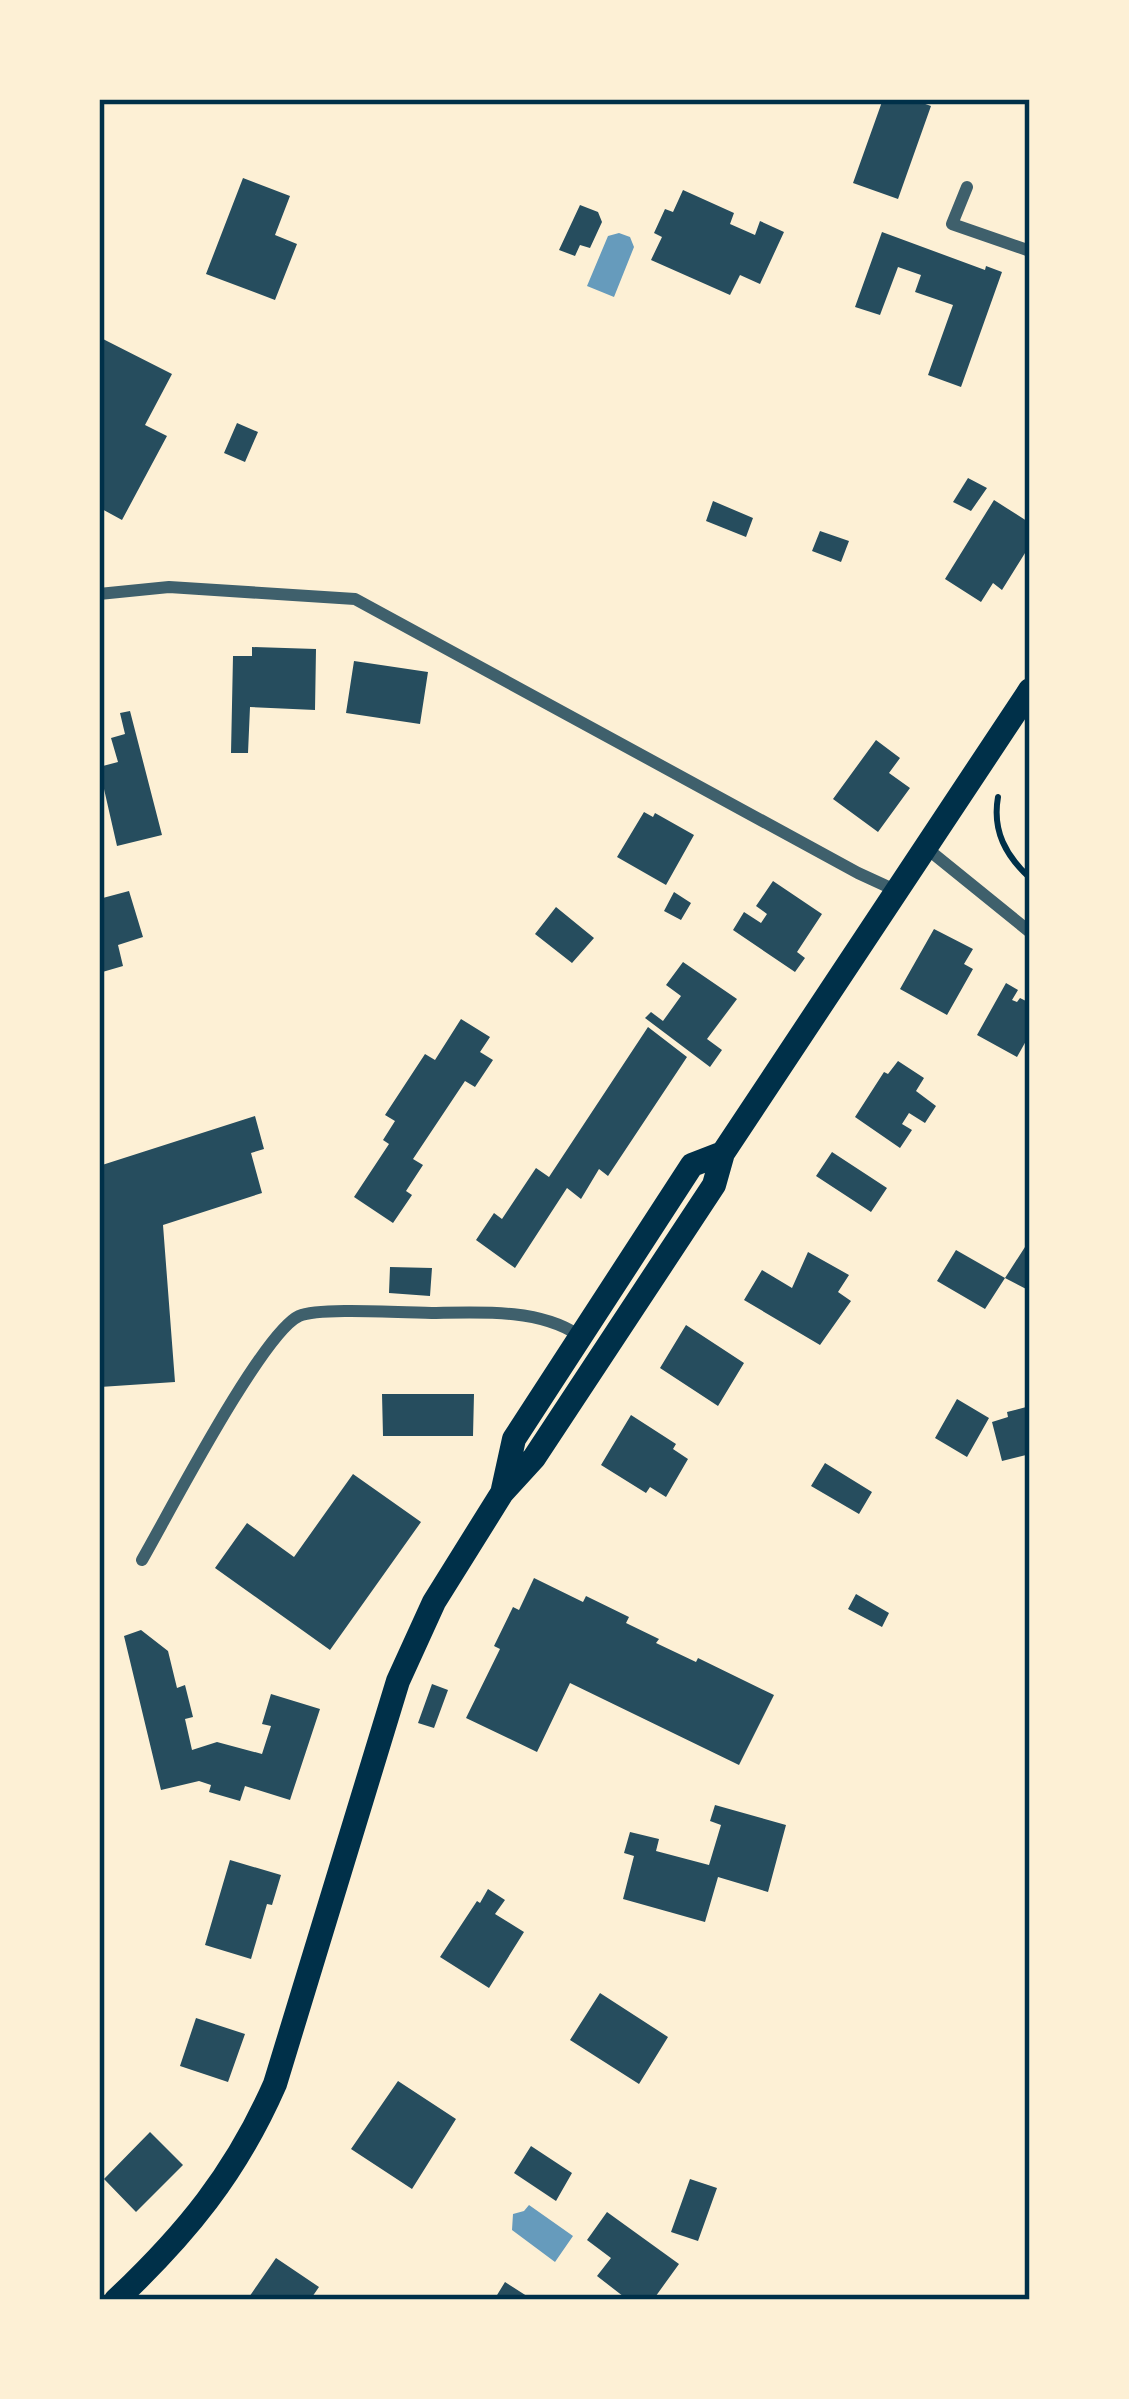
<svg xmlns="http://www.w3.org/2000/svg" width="1129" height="2399" viewBox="0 0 1129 2399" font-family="'Work Sans',sans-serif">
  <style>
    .water { fill: #669bbc }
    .building { fill: #264d5e }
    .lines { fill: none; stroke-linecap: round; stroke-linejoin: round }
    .path { stroke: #003049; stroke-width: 6 }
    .minor { stroke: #3f606c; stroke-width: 12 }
    .secondary { stroke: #003049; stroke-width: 24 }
    .neatline { fill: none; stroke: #003049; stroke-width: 4.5 }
  </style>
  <rect width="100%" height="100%" fill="#fdf0d5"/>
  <!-- water -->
  <path class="water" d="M619,233L630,237L634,247L614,297L587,286L608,236Z
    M529,2205L573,2236L555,2262L512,2230L513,2214L524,2211Z"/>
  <!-- building -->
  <path class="building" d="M883,99H911L931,106L898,199L853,183Z
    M243,178L290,196L275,235L297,244L275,300L206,274Z
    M683,190L734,213L730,224L755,235L760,221L784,232L760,284L740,275L730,295L651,260L662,237L654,233L665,209L673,212Z
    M580,205L598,212L602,222L590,248L580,245L575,256L559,250Z
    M882,232L985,270L986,266L1002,272L961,387L928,375L953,305L915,292L921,275L898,267L880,315L855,307Z
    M101,338L172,374L145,425L167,436L122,520L100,508L99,503Z
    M237,423L258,432L245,462L224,453Z
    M968,478L987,488L971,511L953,502Z
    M994,500L1030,523V545L1002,590L993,583L981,602L945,579Z
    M713,501L753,518L746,537L706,521Z
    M820,531L849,541L841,562L812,551Z
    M252,647L316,649L315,710L250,707L248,753H231L233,656H252Z
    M354,661L428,672L420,724L346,713Z
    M130,711L162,835L117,846L99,767L118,762L111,738L125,734L120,713Z
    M876,740L900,758L889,773L910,788L878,832L833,799Z
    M644,812L653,817L655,813L694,835L666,885L617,857Z
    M773,881L822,914L797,952L805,958L795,972L733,930L744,912L761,923L767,914L756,906Z
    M129,891L143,937L118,945L123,966L99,973V899Z
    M674,892L691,903L681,920L664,911Z
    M556,907L594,938L572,963L535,934Z
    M934,929L973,949L964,964L973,969L947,1015L900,989Z
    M683,962L737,999L707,1039L722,1050L710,1067L645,1018L651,1012L663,1021L681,996L666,985Z
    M1006,983L1018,990L1012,1000L1017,1002L1020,998L1030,1003V1043L1026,1041L1017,1057L977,1035Z
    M461,1019L490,1037L480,1052L493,1060L475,1087L465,1081L413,1159L423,1165L406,1191L412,1195L393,1223L354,1197L389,1144L383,1140L395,1121L385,1115L425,1054L435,1060Z
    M648,1027L687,1057L608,1176L599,1169L581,1199L567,1188L515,1268L476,1240L494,1213L502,1219L536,1168L549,1177Z
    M898,1061L924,1078L916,1091L936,1106L925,1123L909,1113L902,1124L912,1130L900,1148L855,1117L884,1072L888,1074Z
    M255,1116L264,1149L251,1153L262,1193L163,1225L175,1382L100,1387L99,1166Z
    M832,1152L887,1188L871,1212L816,1176Z
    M1025,1247L1030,1249V1291L1005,1278L985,1309L937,1281L956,1250L1005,1278Z
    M808,1252L849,1275L838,1292L851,1301L820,1345L744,1300L762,1270L792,1288Z
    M390,1267L432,1268L430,1296L389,1293Z
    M686,1325L744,1363L718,1406L660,1368Z
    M382,1394H474L473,1436H383Z
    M957,1399L989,1418L967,1457L935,1438Z
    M1030,1406V1454L1002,1461L992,1422L1008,1417L1007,1412Z
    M631,1415L676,1444L673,1449L688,1459L666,1497L650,1487L646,1493L601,1465Z
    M825,1463L872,1492L859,1514L811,1486Z
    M353,1474L421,1522L330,1650L215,1568L247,1523L294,1557Z
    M534,1578L583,1602L586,1596L629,1617L626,1623L659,1639L656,1643L696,1662L698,1658L774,1695L739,1765L570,1683L537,1752L466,1718L500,1649L494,1646L513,1607L519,1610Z
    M856,1594L889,1613L882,1627L848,1609Z
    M141,1630L168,1651L177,1688L185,1685L193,1717L185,1719L192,1750L217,1742L262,1754L271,1726L262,1724L271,1694L320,1709L290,1800L245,1786L240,1801L209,1792L211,1785L199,1781L161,1790L124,1636Z
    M432,1684L448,1690L434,1728L418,1723Z
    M715,1805L786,1825L768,1892L718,1877L705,1922L623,1899L634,1856L624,1853L630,1832L659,1839L656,1851L709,1865L721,1825L710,1821Z
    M230,1860L281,1875L272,1905L267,1904L251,1959L205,1945Z
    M488,1889L505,1900L495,1914L524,1932L489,1988L440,1957L477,1901L480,1903Z
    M600,1993L668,2037L639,2084L570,2040Z
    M196,2018L245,2034L228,2082L180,2066Z
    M398,2081L456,2119L412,2189L351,2149Z
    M150,2132L183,2165L136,2212L104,2179Z
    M531,2146L572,2173L556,2201L514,2173Z
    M690,2179L717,2188L698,2241L671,2232Z
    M607,2212L679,2264L653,2300H628L597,2276L611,2258L587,2240Z
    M276,2258L319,2287L310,2300H247Z
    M505,2282L533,2300H494Z"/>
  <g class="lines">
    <!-- path -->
    <path class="path" d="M998,797C992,831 1006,856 1030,878"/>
    <!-- minor -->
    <path class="minor" d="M967,187L952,224L1030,251
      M99,594L169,587L355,599L858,873L895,890
      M925,847L1030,932
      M142,1560C168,1515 262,1333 299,1316C320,1307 407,1313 436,1313C481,1312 540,1309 578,1335"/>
    <!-- secondary -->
    <path class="secondary" d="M503,1489L514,1439L692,1165L723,1153
      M116,2300C186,2234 236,2173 275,2084L398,1681L434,1602L502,1493L534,1458L714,1185L723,1153L1030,690"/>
  </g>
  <!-- border -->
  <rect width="1129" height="2399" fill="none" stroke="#fdf0d5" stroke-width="204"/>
  <rect x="102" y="102" width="925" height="2195" class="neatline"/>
</svg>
